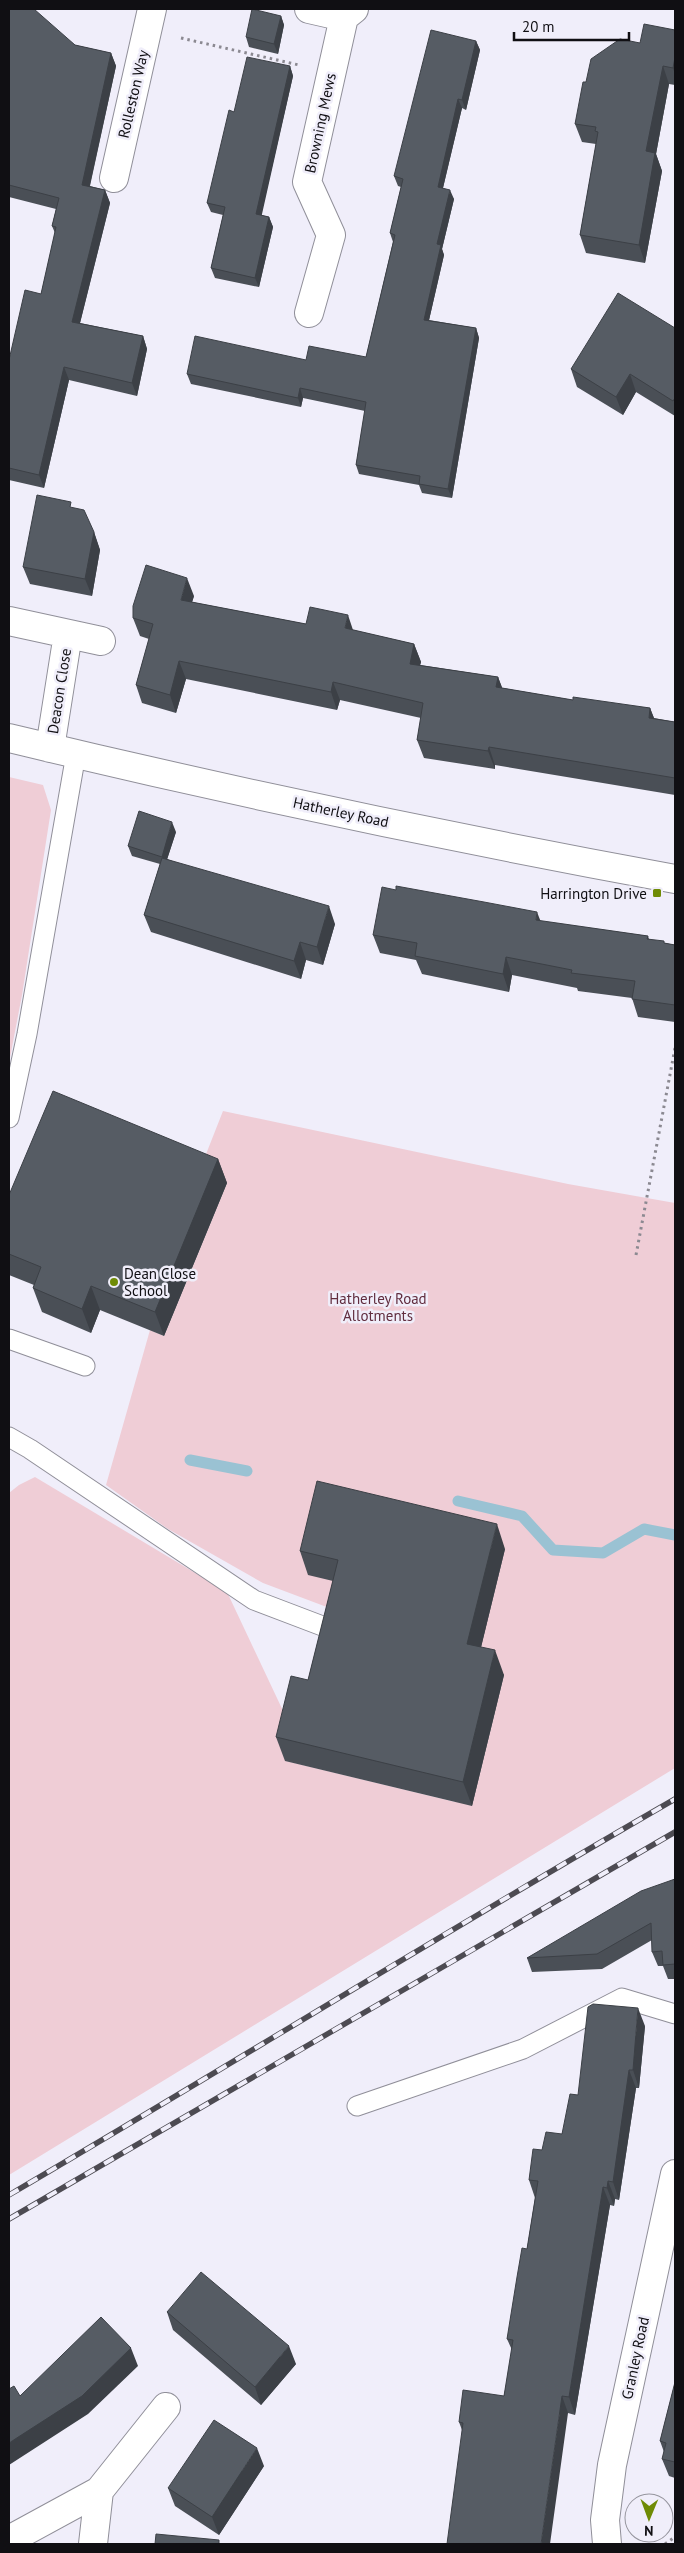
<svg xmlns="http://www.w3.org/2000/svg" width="684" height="2553" viewBox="0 0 684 2553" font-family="'PT Sans',sans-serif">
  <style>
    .green { fill: #efcdd6 }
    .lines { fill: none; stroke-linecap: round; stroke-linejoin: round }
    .stream { stroke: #9ac2d3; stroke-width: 11 }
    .lane-casing { stroke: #908f99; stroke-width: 21 }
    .street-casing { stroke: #908f99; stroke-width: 30 }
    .path { stroke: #8b8991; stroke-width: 3; stroke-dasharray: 2.5 4; stroke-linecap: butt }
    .lane { stroke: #fff; stroke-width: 19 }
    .street { stroke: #fff; stroke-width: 28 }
    .rail-casing { stroke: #4d4b52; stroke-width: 5.5 }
    .rail { stroke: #f0eefa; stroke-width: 4; stroke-dasharray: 11; stroke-linecap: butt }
    .wall { fill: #4a4f56 }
    .shaded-wall { fill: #3c4046 }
    .building { fill: #565c64; stroke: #3c4046 }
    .poi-dot { fill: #6f8b05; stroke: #f0eefa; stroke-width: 2 }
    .labels { text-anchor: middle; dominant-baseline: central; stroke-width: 5; stroke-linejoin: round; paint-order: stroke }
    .street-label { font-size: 15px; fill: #100f13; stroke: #f0eefa }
    .poi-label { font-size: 15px; fill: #100f13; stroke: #f0eefa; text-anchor: end }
    .park-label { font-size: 15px; fill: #612d3f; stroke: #f0eefa }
  </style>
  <rect width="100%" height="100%" fill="#f0eefa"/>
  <!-- green -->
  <path class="green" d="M9,777L43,785L51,810L22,995L9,1063Z
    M223,1111L568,1184L675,1203V1768L9,2175V1493L19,1485L35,1477L227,1592L293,1732L286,1761L455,1802L475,1793L504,1675L434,1658L488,1618L505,1548L347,1584L340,1612L263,1583L168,1529L106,1485L150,1330L164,1336L227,1183L199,1172Z"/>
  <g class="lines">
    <!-- stream -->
    <path class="stream" d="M190,1460L247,1471
      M458,1501L522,1516L553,1550L603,1553L644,1529L675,1535"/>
    <defs>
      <path id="lane" d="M9,1118L27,1034L76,754
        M9,1339L85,1366
        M9,1437L30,1449L254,1600L325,1627
        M357,2106L523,2049L622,1998L675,2014"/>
      <path id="street" d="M309,9L344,17L354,9
        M114,178L152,9
        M309,313L331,235L307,182L344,17
        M9,621L101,641
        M9,738C229,791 452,838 675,879
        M50,748L68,634
        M9,2540L99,2491L166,2407
        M93,2544L99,2491
        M607,2544L605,2520L612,2465L675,2174"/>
    </defs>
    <!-- lane casing -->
    <use href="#lane" class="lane-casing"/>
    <!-- street casing -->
    <use href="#street" class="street-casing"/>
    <!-- path -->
    <path class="path" d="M181,38L299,65
      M636,1255L675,1048
      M665,2544L675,2537"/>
    <!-- lane -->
    <use href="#lane" class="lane"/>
    <!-- street -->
    <use href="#street" class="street"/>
    <defs>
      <path id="rail" d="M9,2195C232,2064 451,1928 675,1799
        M9,2219L675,1832"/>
    </defs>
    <!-- rail casing -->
    <use href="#rail" class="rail-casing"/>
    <!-- rail -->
    <use href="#rail" class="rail"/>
  </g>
  <!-- wall -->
  <path class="wall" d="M9,9L75,45L111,53L116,66L90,186L105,190L110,203L80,323L143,336L147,349L137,396L69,380L44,488L9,480V360L41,294L55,233L52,226L56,209L9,197Z
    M281,16L284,25L278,54L249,47L246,37Z
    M675,30V85L669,84L656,154L662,171L645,263L586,253L580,235L596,144L582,142L575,124L586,82L640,43Z
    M476,41L480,50L466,110L462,108L443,188L454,199L442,249L444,255L429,320L476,328L479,338L452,498L422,493L419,485L359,474L356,465L365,411L303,398L301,407L191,384L187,374L306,360L366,357L393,242L390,233L401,187L398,186L394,176Z
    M290,66L293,76L261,215L269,217L273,227L259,287L215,278L211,268L223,215L211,212L207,203L234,112Z
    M675,328V416L636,392L623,415L577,387L571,369Z
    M73,508L94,532L100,550L92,596L30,584L23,567Z
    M194,596L192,602L306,624L353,630L414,644L421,662L420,665L498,677L502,688L573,700L650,708L654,718L675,722V795L495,765V769L424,758L417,740L421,718L340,700L337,710L186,679L176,713L142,703L136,685L149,639L140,636L133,618Z
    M176,832L167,859L335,924L323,965L306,960L301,979L151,932L144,915L160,864L132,856L128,846Z
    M396,890L540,921L648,936L649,939L665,943L675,945V1022L638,1017L632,998L578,991L577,988L512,975L509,992L422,974L416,960L380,953L373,935Z
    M218,1159L227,1183L164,1336L100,1310L91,1333L42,1312L33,1288L34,1285L9,1275V1195Z
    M505,1549L481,1647L504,1675L472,1806L285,1761L276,1737L308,1680L333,1581L308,1575L300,1551Z
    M675,1879V1979H668L663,1966H658L652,1952V1940L602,1969L532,1972L527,1958Z
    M645,2026L639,2088H636L619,2200L615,2199L614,2206L610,2205L575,2415L568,2413L462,2430L459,2422L504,2396L512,2350L507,2339L527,2249L535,2198L529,2180L542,2150L562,2134L578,2095Z
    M167,2312L296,2364L261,2405L173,2330Z
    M675,2382V2478L669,2476L662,2459L664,2452L660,2441Z
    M264,2466L219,2535L175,2506L168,2488Z"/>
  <!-- shaded-wall -->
  <path class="shaded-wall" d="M281,16L284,25L278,54L274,44Z
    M476,41L480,50L466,110L462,100Z
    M111,53L116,66L87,198L82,185Z
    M675,57V74L673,68Z
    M290,66L293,76L260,223L256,214Z
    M663,66L669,84L656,154L662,171L645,263L639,245L646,151Z
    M458,99L462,108L441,196L438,187Z
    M105,190L110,203L77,335L72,322Z
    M450,190L454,199L442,249L444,255L427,329L424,320L437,244Z
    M269,217L273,227L259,287L255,278Z
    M476,328L479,338L452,498L448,489Z
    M143,336L147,349L137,396L132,383Z
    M64,367L69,380L44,488L39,475Z
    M630,374L636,392L623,415L616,397Z
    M300,388L303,398L301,407L298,398Z
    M94,532L100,550L92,596L85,579Z
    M187,578L194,596L187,618L181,600Z
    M348,615L354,633L345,628Z
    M414,644L421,662L416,681L410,664Z
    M179,661L186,679L176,713L170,695Z
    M498,677L505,695L496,687Z
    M333,682L340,700L337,710L331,692Z
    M650,708L657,726L649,718Z
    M489,747L495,765V769L488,751Z
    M172,822L176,832L165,866L162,857Z
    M329,906L335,924L323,965L317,947Z
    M537,912L544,930L536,920Z
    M300,942L306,960L301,979L294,961Z
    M506,957L512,975L509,992L503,974Z
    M218,1159L227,1183L164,1336L155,1312Z
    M91,1286L100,1310L91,1333L82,1309Z
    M497,1524L505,1549L476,1668L467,1644Z
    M495,1650L504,1675L472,1806L463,1782Z
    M638,2008L645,2026L639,2088L633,2070Z
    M629,2070L636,2088L619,2200L613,2182Z
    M608,2181L615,2199L614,2206L607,2188Z
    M603,2187L610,2205L575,2415L569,2397Z
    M289,2346L296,2364L261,2405L255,2387Z
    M131,2348L138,2366L88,2414L9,2465V2443Z
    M562,2396L568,2413L550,2544H541Z
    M257,2448L264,2466L219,2535L212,2517Z"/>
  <!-- building -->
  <path class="building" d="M9,9H34L75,45L111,53L82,185L105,190L72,322L143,336L132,383L64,367L39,475L9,468V360L25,290L41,294L56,227L52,226L59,198L9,185Z
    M252,9L281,16L274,44L246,37Z
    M644,24L675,30V57L673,68L663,66L646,151L655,153L639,245L580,235L598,132L595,131L596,127L575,124L583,82H586L591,59L620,39L640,43Z
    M431,30L476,41L462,100L458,99L438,187L450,190L437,244L441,245L424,320L476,328L448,489L419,484L420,476L356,465L366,402L300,388L298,398L187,374L195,336L306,360L309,346L366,357L395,235L390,233L403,179L394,176Z
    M247,57L290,66L256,214L269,217L255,278L211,268L225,207L207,203L229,110L234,112Z
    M618,293L675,328V398L673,401L630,374L616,397L571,369Z
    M37,495L71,502L70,507L84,510L94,532L85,579L23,567Z
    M146,565L187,578L181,600L306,624L310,607L348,615L345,628L414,644L410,664L498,677L496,687L573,700V697L650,708L649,718L675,722V778L489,747L488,751L417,740L423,703L333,682L331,692L179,661L170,695L136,685L153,624L133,618V606Z
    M139,811L172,822L162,857L128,846Z
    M162,858L329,906L317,947L300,942L294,961L144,915Z
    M396,886L484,902L537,912L536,920L648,936L647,939L664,941V943L675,945V1005L632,999L635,981L571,973L572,970L506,957L503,974L415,956L417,943L373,935L382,887L396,890Z
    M53,1091L218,1159L155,1312L91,1286L82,1309L33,1288L41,1267L9,1254V1195Z
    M317,1481L497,1524L467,1644L495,1650L463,1782L276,1737L291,1676L308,1680L338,1560L300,1551Z
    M675,1879V1964L663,1965L662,1951L652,1952L651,1923L597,1954L527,1958L641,1891Z
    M593,2004L638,2008L633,2070H629L613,2182L608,2181L607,2188L603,2187L569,2397L562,2396L541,2544H447L463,2423L459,2422L463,2390L504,2396L513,2340L507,2339L517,2277L522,2248L527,2249L538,2181L529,2180L533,2149L542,2150L546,2132L562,2134L570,2094L578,2095L588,2007Z
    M201,2272L289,2346L255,2387L167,2312Z
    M101,2317L131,2348L82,2396L9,2443V2389L14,2386L20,2396Z
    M675,2382V2462L662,2459L666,2443L660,2441Z
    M214,2420L257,2448L212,2517L168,2488Z
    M156,2534L219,2540V2544H155Z"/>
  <!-- markers -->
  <g class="poi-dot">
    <rect x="652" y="888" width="10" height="10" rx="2.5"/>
    <circle cx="114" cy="1282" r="5"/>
  </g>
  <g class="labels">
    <!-- street labels -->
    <g class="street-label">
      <text transform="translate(133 94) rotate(-77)">Rolleston Way</text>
      <text transform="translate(320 123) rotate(-78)">Browning Mews</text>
      <text transform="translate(59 691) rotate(-81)">Deacon Close</text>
      <text transform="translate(341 812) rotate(12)">Hatherley Road</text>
      <text transform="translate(635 2358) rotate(-78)">Granley Road</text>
    </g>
    <!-- poi labels -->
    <g class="poi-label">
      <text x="647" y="893">Harrington Drive</text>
      <text x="124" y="1273" text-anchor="start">Dean Close<tspan x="124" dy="17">School</tspan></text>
    </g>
    <!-- park labels -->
    <g class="park-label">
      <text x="378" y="1298">Hatherley Road<tspan x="378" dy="17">Allotments</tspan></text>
    </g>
  </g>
  <!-- border -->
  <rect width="684" height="2553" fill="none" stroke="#100f13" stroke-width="20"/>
  <!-- north arrow -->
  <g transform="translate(649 2518) rotate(181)"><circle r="24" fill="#f0eefa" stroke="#96959e"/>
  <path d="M0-4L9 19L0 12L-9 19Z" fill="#6f8b05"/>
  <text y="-8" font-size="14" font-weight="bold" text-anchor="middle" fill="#100f13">N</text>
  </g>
  <!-- scale -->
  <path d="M514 32v8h115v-8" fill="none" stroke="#100f13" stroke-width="2.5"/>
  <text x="522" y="32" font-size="15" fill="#100f13" stroke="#f0eefa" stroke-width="4" paint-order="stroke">20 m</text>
</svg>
